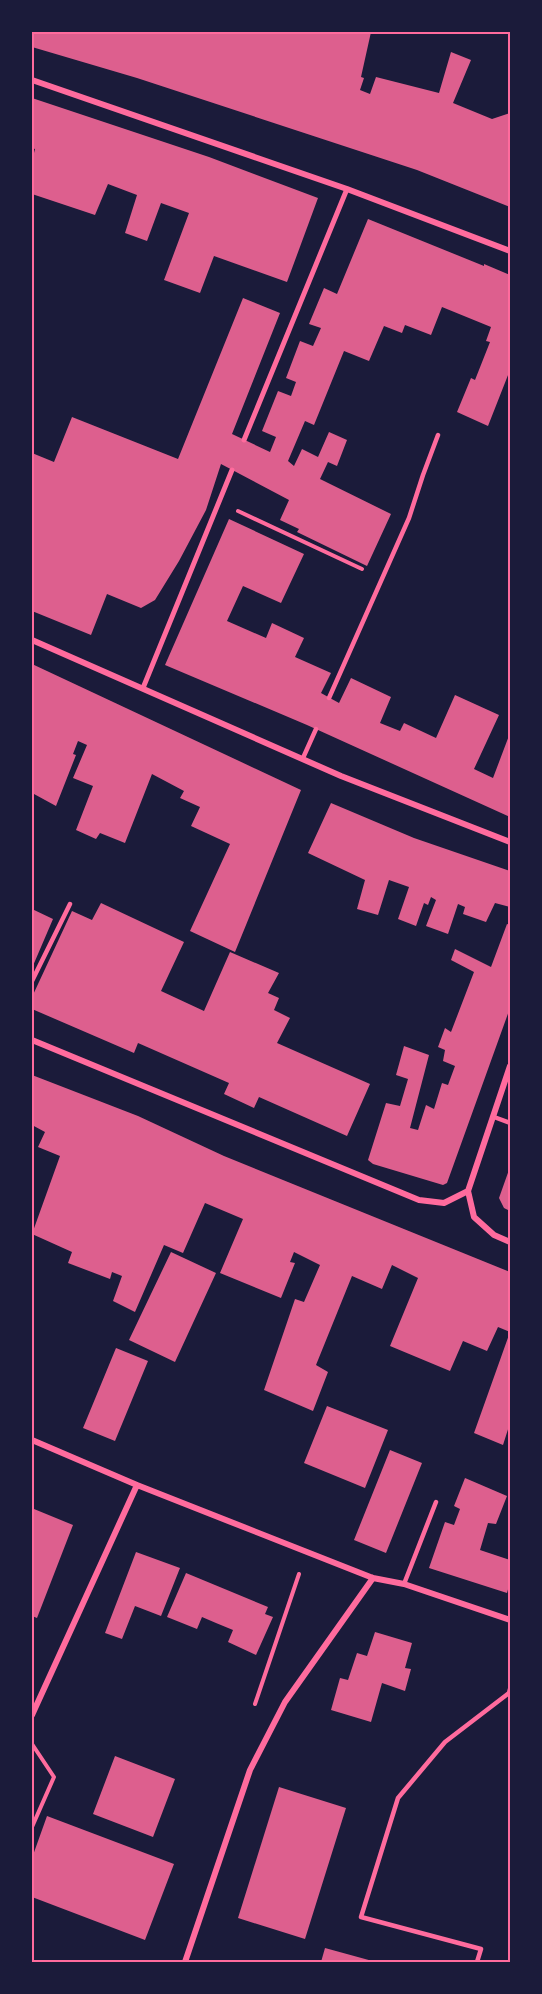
<svg xmlns="http://www.w3.org/2000/svg" width="542" height="1994" viewBox="0 0 542 1994" font-family="'Playfair Display',serif">
  <style>
    .building { fill: #dd5f8e }
    .lines { fill: none; stroke-linecap: round; stroke-linejoin: round }
    .path { stroke: #ff6b9d; stroke-width: 4 }
    .service { stroke: #ff6b9d; stroke-width: 4.5 }
    .pedestrian { stroke: #ff6b9d; stroke-width: 5 }
    .minor { stroke: #ff6b9d; stroke-width: 6 }
    .neatline { fill: none; stroke: #ff6b9d; stroke-width: 2 }
  </style>
  <rect width="100%" height="100%" fill="#1b1b3a"/>
  <!-- building -->
  <path class="building" d="M32,32H371L361,77L364,78L360,90L370,94L376,77L439,93L451,52L471,60L453,103L492,119L510,113V207L417,170L137,78L32,47Z
    M32,98L209,157L318,198L287,282L214,256L200,293L164,280L189,213L161,203L147,241L125,233L137,195L108,184L95,215L32,194V161L35,149L32,148Z
    M368,219L484,266V264L510,275V370L488,426L457,412L471,378L475,380L490,342L486,341L491,327L442,307L431,335L405,325L402,333L384,326L369,361L344,351L314,425L305,421L288,461L294,466L302,449L318,457L329,432L347,440L337,466L328,462L320,479L391,514L367,566L297,532L299,529L280,520L289,500L221,464L206,510L179,561L155,600L141,608L107,594L91,635L32,611V453L54,462L72,417L178,459L243,298L280,313L232,434L270,452L276,437L262,431L278,391L291,396L296,382L286,378L300,341L313,346L321,328L309,324L324,288L337,294Z
    M229,519L304,554L281,603L243,586L227,621L266,638L272,623L304,638L295,657L331,673L321,693L339,703L351,678L391,697L380,723L400,731L404,723L436,738L455,695L499,715L474,769L493,778L510,733V817L307,725L165,665Z
    M32,664L301,790L235,952L190,931L230,844L191,826L200,807L180,798L184,791L152,774L125,843L100,833L96,839L76,830L93,786L73,778L87,745L78,741L73,754L76,755L56,806L34,794L32,800Z
    M331,803L414,838L510,871V907L495,903L486,922L463,914L465,907L458,904L448,934L426,926L436,900L431,897L428,905L424,903L416,926L398,919L409,887L389,880L378,915L357,909L365,880L308,853Z
    M101,903L184,942L161,991L204,1011L230,952L279,973L268,993L279,998L274,1010L290,1018L277,1043L370,1084L347,1136L259,1097L254,1108L224,1094L229,1083L138,1043L134,1053L32,1009V997L72,911L92,920Z
    M32,909L53,919L32,968Z
    M507,924L510,925V1008L447,1183L443,1185L373,1164L368,1160L386,1103L400,1106L408,1079L396,1075L404,1046L429,1055L410,1128L418,1130L426,1105L434,1109L442,1083L448,1085L455,1066L443,1061L445,1050L438,1047L445,1028L451,1032L474,972L451,960L455,949L491,967Z
    M32,1075L138,1116L224,1156L510,1272V1332L498,1327L487,1351L463,1341L450,1371L390,1346L418,1278L392,1265L382,1289L352,1276L316,1365L328,1372L313,1411L264,1390L295,1299L304,1302L320,1265L294,1252L290,1262L295,1263L281,1298L220,1273L243,1219L205,1203L183,1253L164,1245L135,1312L113,1301L122,1276L112,1272L110,1279L68,1263L72,1252L32,1234L60,1156L38,1147L45,1132L32,1125Z
    M510,1167V1211L504,1208L499,1198Z
    M171,1252L216,1273L175,1362L129,1340Z
    M510,1332V1423L503,1445L474,1433Z
    M116,1348L148,1361L115,1441L83,1428Z
    M327,1406L388,1430L365,1488L304,1463Z
    M390,1450L422,1463L386,1553L354,1540Z
    M465,1478L507,1496L496,1524L488,1523L480,1550L510,1560V1582L507,1593L429,1568L445,1522L454,1525L460,1509L454,1506Z
    M34,1509L73,1525L37,1618L32,1616V1515Z
    M136,1552L180,1568L161,1616L135,1606L122,1639L105,1633Z
    M186,1573L268,1607L265,1614L273,1617L256,1655L228,1642L233,1630L216,1623L202,1617L197,1629L167,1617Z
    M375,1632L412,1643L405,1668L411,1669L405,1691L382,1683L371,1722L331,1710L340,1678L348,1680L357,1653L367,1656Z
    M115,1756L175,1779L153,1837L93,1814Z
    M279,1787L346,1808L305,1939L238,1918Z
    M47,1816L174,1864L145,1940L32,1897V1858Z
    M325,1948L376,1962H321Z"/>
  <g class="lines">
    <!-- path -->
    <path class="path" d="M238,511L362,569
      M255,1704L299,1574
      M32,1744L54,1777L32,1827"/>
    <!-- service -->
    <path class="service" d="M329,698L409,518L423,475L438,435
      M303,758L316,729
      M32,981L70,904
      M494,1117L510,1123
      M404,1584L436,1502
      M477,1962L481,1949L361,1917L398,1798L445,1742L509,1693L510,1689"/>
    <!-- pedestrian -->
    <path class="pedestrian" d="M244,440L347,189
      M143,688L232,470"/>
    <!-- minor -->
    <path class="minor" d="M32,80L347,189L510,251
      M32,640L341,776L510,842
      M32,1040L419,1200L444,1203L468,1191
      M468,1191L510,1066
      M468,1191L474,1217L494,1235L510,1242
      M32,1440L137,1485L373,1578L404,1584L510,1620
      M32,1715L137,1485
      M185,1962L250,1770L285,1702L373,1578"/>
  </g>
  <!-- border -->
  <rect width="542" height="1994" fill="none" stroke="#1b1b3a" stroke-width="66"/>
  <rect x="33" y="33" width="476" height="1928" class="neatline"/>
</svg>
